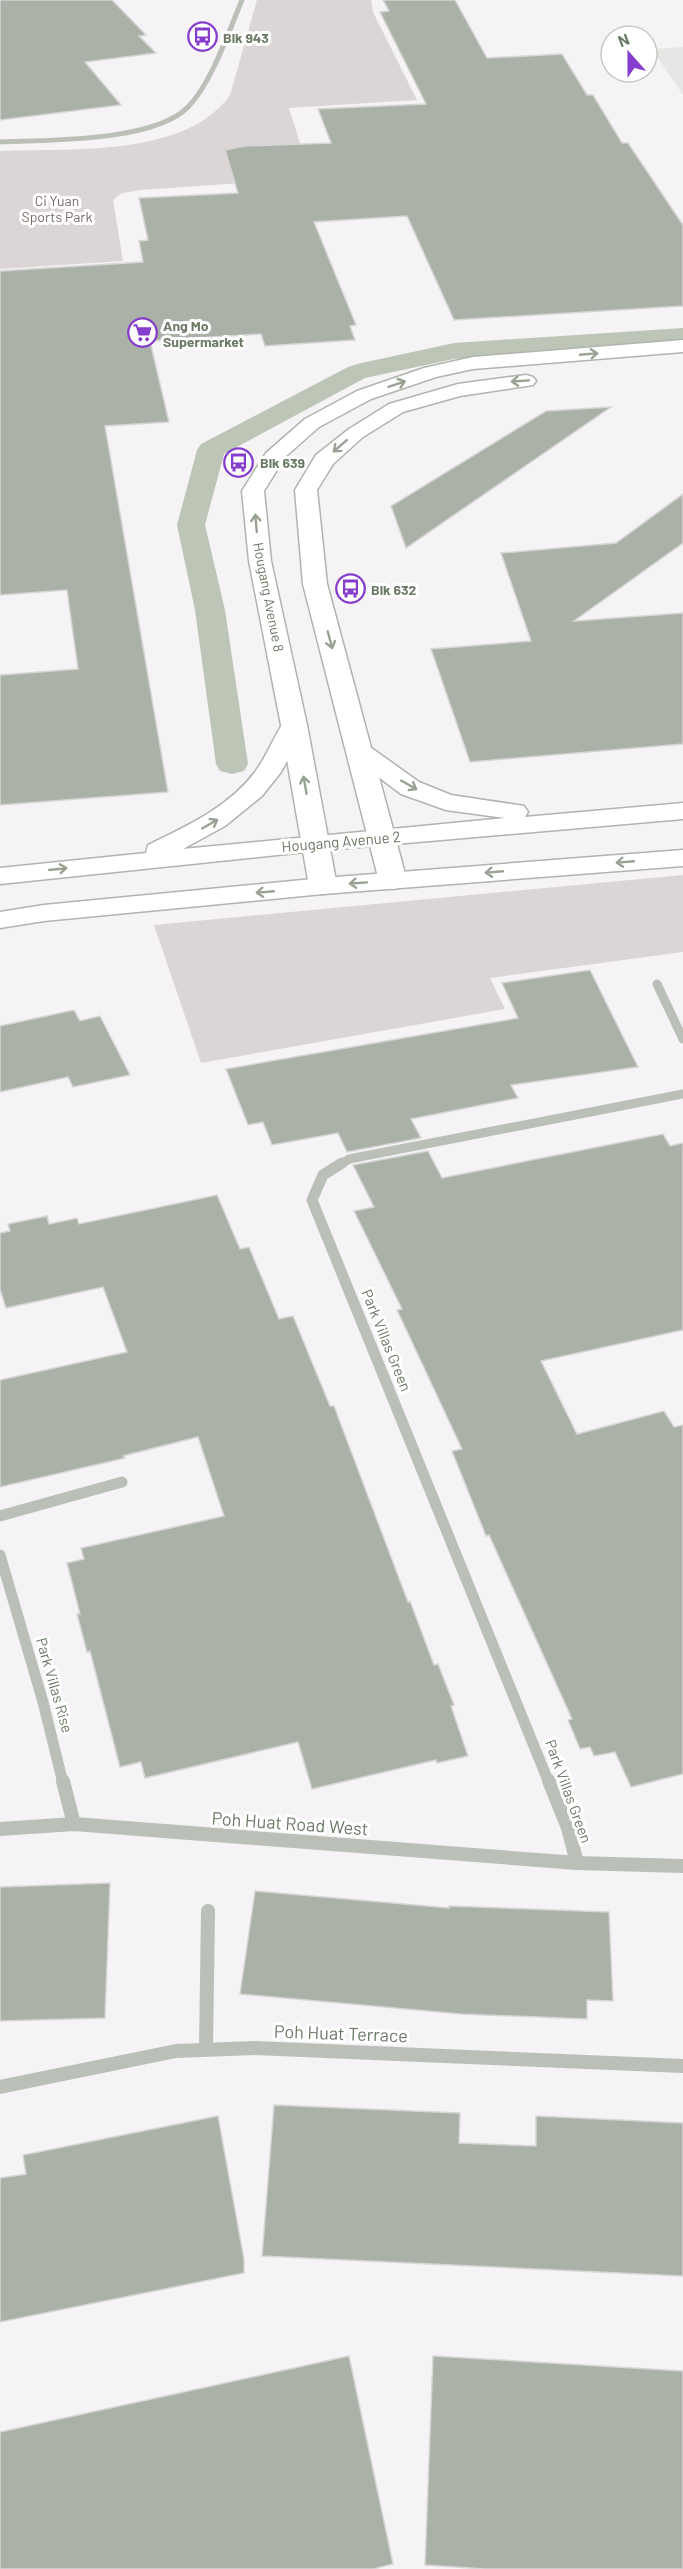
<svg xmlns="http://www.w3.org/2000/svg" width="683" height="2569" viewBox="0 0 683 2569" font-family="Barlow,sans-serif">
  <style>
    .built { fill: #e6e6e5 }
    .green { fill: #dcd5d5 }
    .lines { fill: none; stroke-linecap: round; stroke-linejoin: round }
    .canal { fill: #bdc5b7; fill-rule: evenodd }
    .building { fill: #aab2a7; stroke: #d7d5d6; stroke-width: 1.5 }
    .major-casing { stroke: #afb5ad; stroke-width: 3 }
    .highway-casing { stroke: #afb4ad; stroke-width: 3 }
    .minor-far3 { stroke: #bac0b8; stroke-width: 5 }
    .minor-far2 { stroke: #bac0b8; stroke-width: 9 }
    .minor-far1 { stroke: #bac0b8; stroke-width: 11 }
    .minor { stroke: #bac0b8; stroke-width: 14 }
    .major { fill: #fff; fill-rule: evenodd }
    .highway { fill: #fff; fill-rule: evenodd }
    .oneway { stroke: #97a292 }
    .labels { text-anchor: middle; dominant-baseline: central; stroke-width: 6; stroke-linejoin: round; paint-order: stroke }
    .far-poi-label { font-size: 14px; font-weight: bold; fill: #6a7a64; stroke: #fff; text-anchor: start }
    .far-park-label { font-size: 14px; fill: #786866; stroke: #fff }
    .far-street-label { font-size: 14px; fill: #6a7a64; stroke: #fff }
    .street-label { font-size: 15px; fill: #6a7a64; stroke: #fff }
    .near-street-label { font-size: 18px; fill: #6a7a64; stroke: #fff }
  </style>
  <rect width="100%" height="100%" fill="#f5f3f5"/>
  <!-- built -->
  <path class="built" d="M683,47V95L652,49Z"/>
  <!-- green -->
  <path class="green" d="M257,0H371L373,12L417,100L289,108L311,178L141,190L122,193L113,200L123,261L0,269V151C69,148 186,158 230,95Z
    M683,875V952L490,978L505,1009L201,1063L154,925Z"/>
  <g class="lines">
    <!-- canal -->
    <path class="canal" d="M683,328V344L454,359L365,378L224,454L205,525L225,610L248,764L244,771L232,774L220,771L216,764L195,610L177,525L197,450L201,444L348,367L357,364L454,343Z"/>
  </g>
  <!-- building -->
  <path class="building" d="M0,0H112L146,35L139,36L156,53L85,62L121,105L0,120Z
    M383,0H455L487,58L562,54L587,95H593L622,143H628L683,225V306L454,320L407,216L314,222L356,325L350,326L355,340L265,346L261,334L150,341L169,422L105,426L168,792L0,805V675L78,669L67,590L0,595V271L143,262L139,241L148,240L139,198L238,193L225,150L244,146L331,143L318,109L426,104L380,12L389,11Z
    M611,407L406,548L391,506L546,411Z
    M683,494V543L574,621L683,613V744L470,762L431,649L531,641L501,553L616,543Z
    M590,970L638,1067L511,1085L518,1098L411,1119L421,1138L347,1152L338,1133L272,1145L263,1122L248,1125L226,1069L518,1018L502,983Z
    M74,1010L80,1021L100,1016L130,1075L73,1087L68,1077L0,1092V1026Z
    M663,1134L670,1146L683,1143V1330L541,1361L577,1434L664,1411L674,1427L683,1425V1774L631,1787L615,1752L594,1756L590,1747L580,1749L568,1720L572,1719L489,1535L486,1536L452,1451L462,1449L397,1310L402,1309L354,1211L374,1207L353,1165L428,1151L442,1178Z
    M217,1195L240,1249L249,1247L279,1319L293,1316L330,1406H334L408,1602L410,1601L434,1665L438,1664L454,1705L451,1706L468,1756L437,1763L436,1760L312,1789L298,1742L145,1778L141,1762L120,1767L90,1651L87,1652L77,1614H80L67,1563L84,1559L81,1548L224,1516L198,1437L123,1456L125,1458L0,1487V1380L127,1352L103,1287L6,1308L0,1289V1233L10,1231L8,1224L47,1216L49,1224L77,1218L79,1224Z
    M110,1883L105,2018L0,2021V1887Z
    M255,1891L449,1908V1906L609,1912L613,2001L587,2000V2019L461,2014L240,1994Z
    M274,2105L460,2113L459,2143L536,2146V2116L683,2123V2276L262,2256Z
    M218,2116L244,2259V2273L0,2322V2178L26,2174L23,2155Z
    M349,2356L393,2564L373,2569H0V2432Z
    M433,2356L683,2371V2569H485L425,2565Z"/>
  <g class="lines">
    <defs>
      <path id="major" d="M683,340V352L473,369L436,377L371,399L319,427L285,457L264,491L271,561L307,725L337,886L333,892L323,894L313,892L309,886L281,725L249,561L242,491L266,453L305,419L357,391L424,368L473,357Z
        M526,375L533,377L536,381L533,385L460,396L403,412L363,437L333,464L317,490L327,584L407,881L403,887L393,889L383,887L379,881L303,584L295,490L316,455L349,429L389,404L458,384Z"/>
      <path id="highway" d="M294,717L303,720L307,725L281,772L262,796L225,826L183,849L505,818L446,810L401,794L352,757L348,752L352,747L361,744L370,747L419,782L451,795L524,806L528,812L525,817L683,803V819L315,851L0,884V868L146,853L148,845C187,826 229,807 255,772C267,756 274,736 285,720Z
        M683,850V866L323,894L44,921L0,928V912L44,905L323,878Z"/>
    </defs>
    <!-- major casing -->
    <use href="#major" class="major-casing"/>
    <!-- highway casing -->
    <use href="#highway" class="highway-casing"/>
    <!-- minor-far3 -->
    <path class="minor-far3" d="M0,142C47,140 154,142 188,107C211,84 229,31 242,0"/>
    <!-- minor-far2 -->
    <path class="minor-far2" d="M657,984L683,1039
      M340,1165L349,1159L683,1094"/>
    <!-- minor-far1 -->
    <path class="minor-far1" d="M342,1163L323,1175L312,1200L549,1783
      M0,1516L122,1482
      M0,1555L43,1702L63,1783"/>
    <!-- minor -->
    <path class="minor" d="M63,1781L74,1824
      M549,1781L568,1828L577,1863
      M0,1829L74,1824L577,1863L683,1866
      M206,2049L208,1911
      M0,2087L176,2051L255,2048L683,2066"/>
    <!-- major -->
    <use href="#major" class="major"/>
    <!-- highway -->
    <use href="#highway" class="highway"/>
  </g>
  <!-- one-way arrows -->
  <defs><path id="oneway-shaft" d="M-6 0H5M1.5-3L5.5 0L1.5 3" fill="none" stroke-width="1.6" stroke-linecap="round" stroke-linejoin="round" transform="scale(1.5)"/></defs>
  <g class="oneway">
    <use href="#oneway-shaft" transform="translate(589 354) rotate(-5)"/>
    <use href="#oneway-shaft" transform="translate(520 381) rotate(176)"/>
    <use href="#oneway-shaft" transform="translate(397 384) rotate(-19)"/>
    <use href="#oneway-shaft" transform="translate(340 446) rotate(139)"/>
    <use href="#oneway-shaft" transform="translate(256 523) rotate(-95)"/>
    <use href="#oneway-shaft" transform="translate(330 640) rotate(75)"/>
    <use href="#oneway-shaft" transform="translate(305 785) rotate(-100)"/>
    <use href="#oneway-shaft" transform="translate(409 785) rotate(30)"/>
    <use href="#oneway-shaft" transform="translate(210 824) rotate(-30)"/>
    <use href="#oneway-shaft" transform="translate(625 862) rotate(175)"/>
    <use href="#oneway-shaft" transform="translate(58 869) rotate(-6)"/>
    <use href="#oneway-shaft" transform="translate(494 872) rotate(175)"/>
    <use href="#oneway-shaft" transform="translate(358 883) rotate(176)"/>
    <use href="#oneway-shaft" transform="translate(265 892) rotate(175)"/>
  </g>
  <!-- icons -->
  <defs>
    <symbol id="bus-ring" viewBox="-11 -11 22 22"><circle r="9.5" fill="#fff" stroke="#863ccc" stroke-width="1.5"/><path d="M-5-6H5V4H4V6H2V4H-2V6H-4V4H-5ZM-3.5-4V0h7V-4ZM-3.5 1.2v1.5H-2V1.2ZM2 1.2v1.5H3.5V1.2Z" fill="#863ccc"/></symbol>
    <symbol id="supermarket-ring" viewBox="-11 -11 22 22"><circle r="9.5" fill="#fff" stroke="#863ccc" stroke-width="1.5"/><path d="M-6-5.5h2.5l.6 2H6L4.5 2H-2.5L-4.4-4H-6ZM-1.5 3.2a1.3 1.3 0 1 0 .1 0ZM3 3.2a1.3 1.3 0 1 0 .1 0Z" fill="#863ccc"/></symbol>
  </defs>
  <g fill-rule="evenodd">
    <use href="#bus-ring" x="186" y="20" width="33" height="33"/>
    <use href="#supermarket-ring" x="126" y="316" width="33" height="33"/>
    <use href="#bus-ring" x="222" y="446" width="33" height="33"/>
    <use href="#bus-ring" x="334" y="572" width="33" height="33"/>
  </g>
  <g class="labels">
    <!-- far-poi labels -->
    <g class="far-poi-label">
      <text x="223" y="37">Blk 943</text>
      <text x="163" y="325">Ang Mo<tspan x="163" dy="16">Supermarket</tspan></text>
      <text x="260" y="462">Blk 639</text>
      <text x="371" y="589">Blk 632</text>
    </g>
    <!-- far-park labels -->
    <g class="far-park-label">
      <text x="57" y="200">Ci Yuan<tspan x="57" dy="16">Sports Park</tspan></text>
    </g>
    <!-- far-street labels -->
    <g class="far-street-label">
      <text transform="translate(269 597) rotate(79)">Hougang Avenue 8</text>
    </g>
    <!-- street labels -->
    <g class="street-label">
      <text transform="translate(341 841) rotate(-5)">Hougang Avenue 2</text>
      <text transform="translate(387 1340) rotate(68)">Park Villas Green</text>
      <text transform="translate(55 1685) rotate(74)">Park Villas Rise</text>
      <text transform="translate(569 1791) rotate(70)">Park Villas Green</text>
    </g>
    <!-- near-street labels -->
    <g class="near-street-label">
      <text transform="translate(290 1823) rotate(4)">Poh Huat Road West</text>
      <text transform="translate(341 2033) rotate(2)">Poh Huat Terrace</text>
    </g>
  </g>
  <!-- north arrow -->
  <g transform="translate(629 54) rotate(339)"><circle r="28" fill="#ffffff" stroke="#c3cac1" stroke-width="1.5"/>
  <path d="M0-4.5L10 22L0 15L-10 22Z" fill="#863ccc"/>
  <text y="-9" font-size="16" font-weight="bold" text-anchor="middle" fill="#6a7a64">N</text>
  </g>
</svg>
